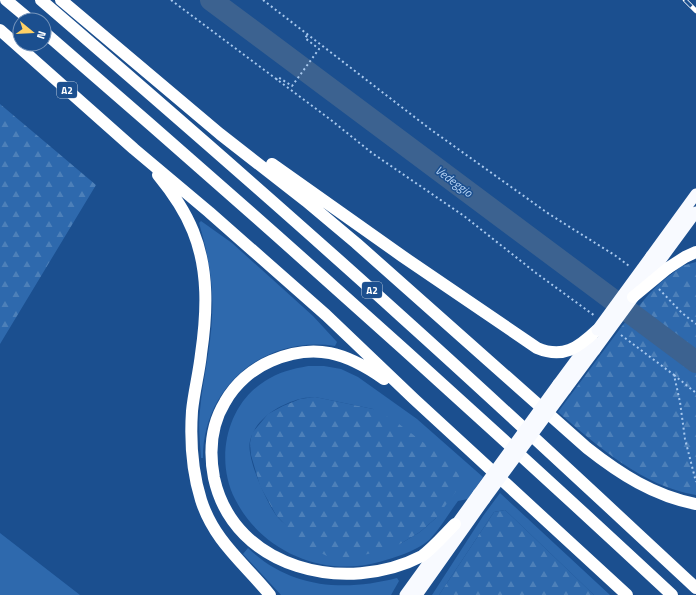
<svg xmlns="http://www.w3.org/2000/svg" width="696" height="595" viewBox="0 0 696 595" font-family="'Titillium Web',sans-serif">
  <style>
    .green { fill: #2e69ad; fill-rule: evenodd }
    .forest { fill: url(#forest-firs) }
    .lines { fill: none; stroke-linecap: round; stroke-linejoin: round }
    .river { stroke: #3c6290; stroke-width: 22 }
    .path { stroke: #a9c9ee; stroke-width: 2; stroke-dasharray: 2 3; stroke-linecap: butt }
    .trunk { stroke: #f8faff; stroke-width: 11 }
    .motorway { stroke: #fff; stroke-width: 12 }
    .rail-casing { stroke: #fff; stroke-width: 4.5 }
    .rail { stroke: #1b4f8f; stroke-width: 3; stroke-dasharray: 9; stroke-linecap: butt }
    .trunk-bridge { stroke: #f8faff; stroke-width: 11 }
    .motorway-bridge { stroke: #fff; stroke-width: 12 }
    .labels { text-anchor: middle; dominant-baseline: central; stroke-width: 3; stroke-linejoin: round; paint-order: stroke }
    .shield { fill: #1b4f8f; stroke: #bbcadd; stroke-width: 1 }
    .shield-label { font-size: 10px; font-weight: bold; fill: #fff }
    .water-label { font-size: 12px; font-style: italic; fill: #b5d3f5; stroke: #1b4f8f }
  </style>
  <defs>
    <pattern id="forest-firs" width="22" height="20" patternUnits="userSpaceOnUse"><rect width="22" height="20" fill="#2e69ad"/><path d="M5 1l3.5 6h-7zM16 11l3.5 6h-7z" fill="#4d80b9"/></pattern>
  </defs>
  <rect width="100%" height="100%" fill="#1b4f8f"/>
  <!-- green -->
  <path class="green" d="M201,221L232,243L313,316L337,342L335,346C264,335 203,387 203,458H201C200,442 198,426 200,410C203,378 211,348 212,316C214,284 208,254 199,223Z
    M308,366H324L341,369L358,377L417,419L483,477L468,499L458,501C449,513 441,527 431,538C420,550 394,558 379,562C323,578 261,551 235,499C215,460 226,405 265,381C279,372 292,369 308,366ZM315,397L373,409L436,518L420,532L400,544L287,526C284,523 279,519 276,515C266,501 246,457 250,441C255,419 280,404 300,399C305,397 311,398 315,397Z
    M500,493L610,595H594L505,510L494,512L439,595H432L483,516Z
    M0,533L80,595H0Z
    M248,548C290,588 343,592 397,578L399,581L391,595H281L243,554Z"/>
  <!-- forest -->
  <path class="forest" d="M0,104L96,185L0,344Z
    M696,262V495C642,486 599,447 558,412L622,326L649,294L660,283L682,266Z
    M315,397L373,409L395,421L436,452L459,474L460,482L457,490L436,518L420,532L400,544L368,554L347,558L327,556L304,545L276,515L260,486L251,455L250,443L252,433L268,414L283,406L300,399Z
    M505,510L594,595H439L494,512Z"/>
  <g class="lines">
    <!-- river -->
    <path class="river" d="M211,0L696,362"/>
    <!-- path -->
    <path class="path" d="M171,0L331,120L372,153L464,216L536,273L595,316
      M263,0L430,129L549,214L616,256L629,266
      M276,80L278,77L292,86L319,49L305,38L308,34
      M659,289L682,313L696,324
      M621,335L674,375L680,402L685,439L696,482
      M674,375L696,393"/>
    <!-- trunk -->
    <path class="trunk" d="M651,256L696,194
      M660,261L696,212
      M558,384L592,338
      M566,389L595,350
      M405,595L478,494
      M417,595L485,499"/>
    <!-- motorway -->
    <path class="motorway" d="M6,0L30,20
      M41,0C163,105 284,210 403,318C502,407 599,498 696,588
      M61,0L220,134L306,201L356,243L587,448C620,474 654,496 696,504
      M0,30L134,149L209,212L326,315L414,399L627,595
      M44,32C257,216 466,403 672,595
      M272,164L402,256L537,348C563,359 578,348 597,330
      M158,175C172,192 185,211 193,231C209,270 207,313 201,354C199,373 194,391 192,411C190,441 192,471 201,500C214,541 244,563 270,595
      M668,268L685,257L696,252
      M384,379C347,353 315,342 271,361C252,369 235,384 225,402C211,425 209,452 214,478C234,570 347,595 422,556C434,547 444,535 455,524"/>
    <defs>
      <path id="rail" d="M685,0L696,11"/>
    </defs>
    <!-- rail casing -->
    <use href="#rail" class="rail-casing"/>
    <!-- rail -->
    <use href="#rail" class="rail"/>
    <!-- trunk-bridge -->
    <path class="trunk-bridge" d="M597,330L651,256
      M595,350L660,261
      M478,494L558,384
      M485,499L566,389"/>
    <!-- motorway-bridge -->
    <path class="motorway-bridge" d="M633,297L668,268"/>
  </g>
  <g class="labels">
    <!-- shield labels -->
    <g class="shield">
      <rect x="57" y="82" width="20" height="16" rx="3"/>
      <rect x="362" y="282" width="20" height="16" rx="3"/>
    </g>
    <g class="shield-label">
      <text x="67" y="90">A2</text>
      <text x="372" y="290">A2</text>
    </g>
    <!-- water labels -->
    <g class="water-label">
      <text transform="translate(454 181) rotate(37)">Vedeggio</text>
    </g>
  </g>
  <!-- north arrow -->
  <g transform="translate(32 32) rotate(108)"><circle r="19" fill="#1b4f8f" stroke="#7695bc"/>
  <path d="M0-3L7 15L0 10L-7 15Z" fill="#ffd166"/>
  <text y="-6" font-size="11" font-weight="bold" text-anchor="middle" fill="#ffffff">N</text>
  </g>
</svg>
